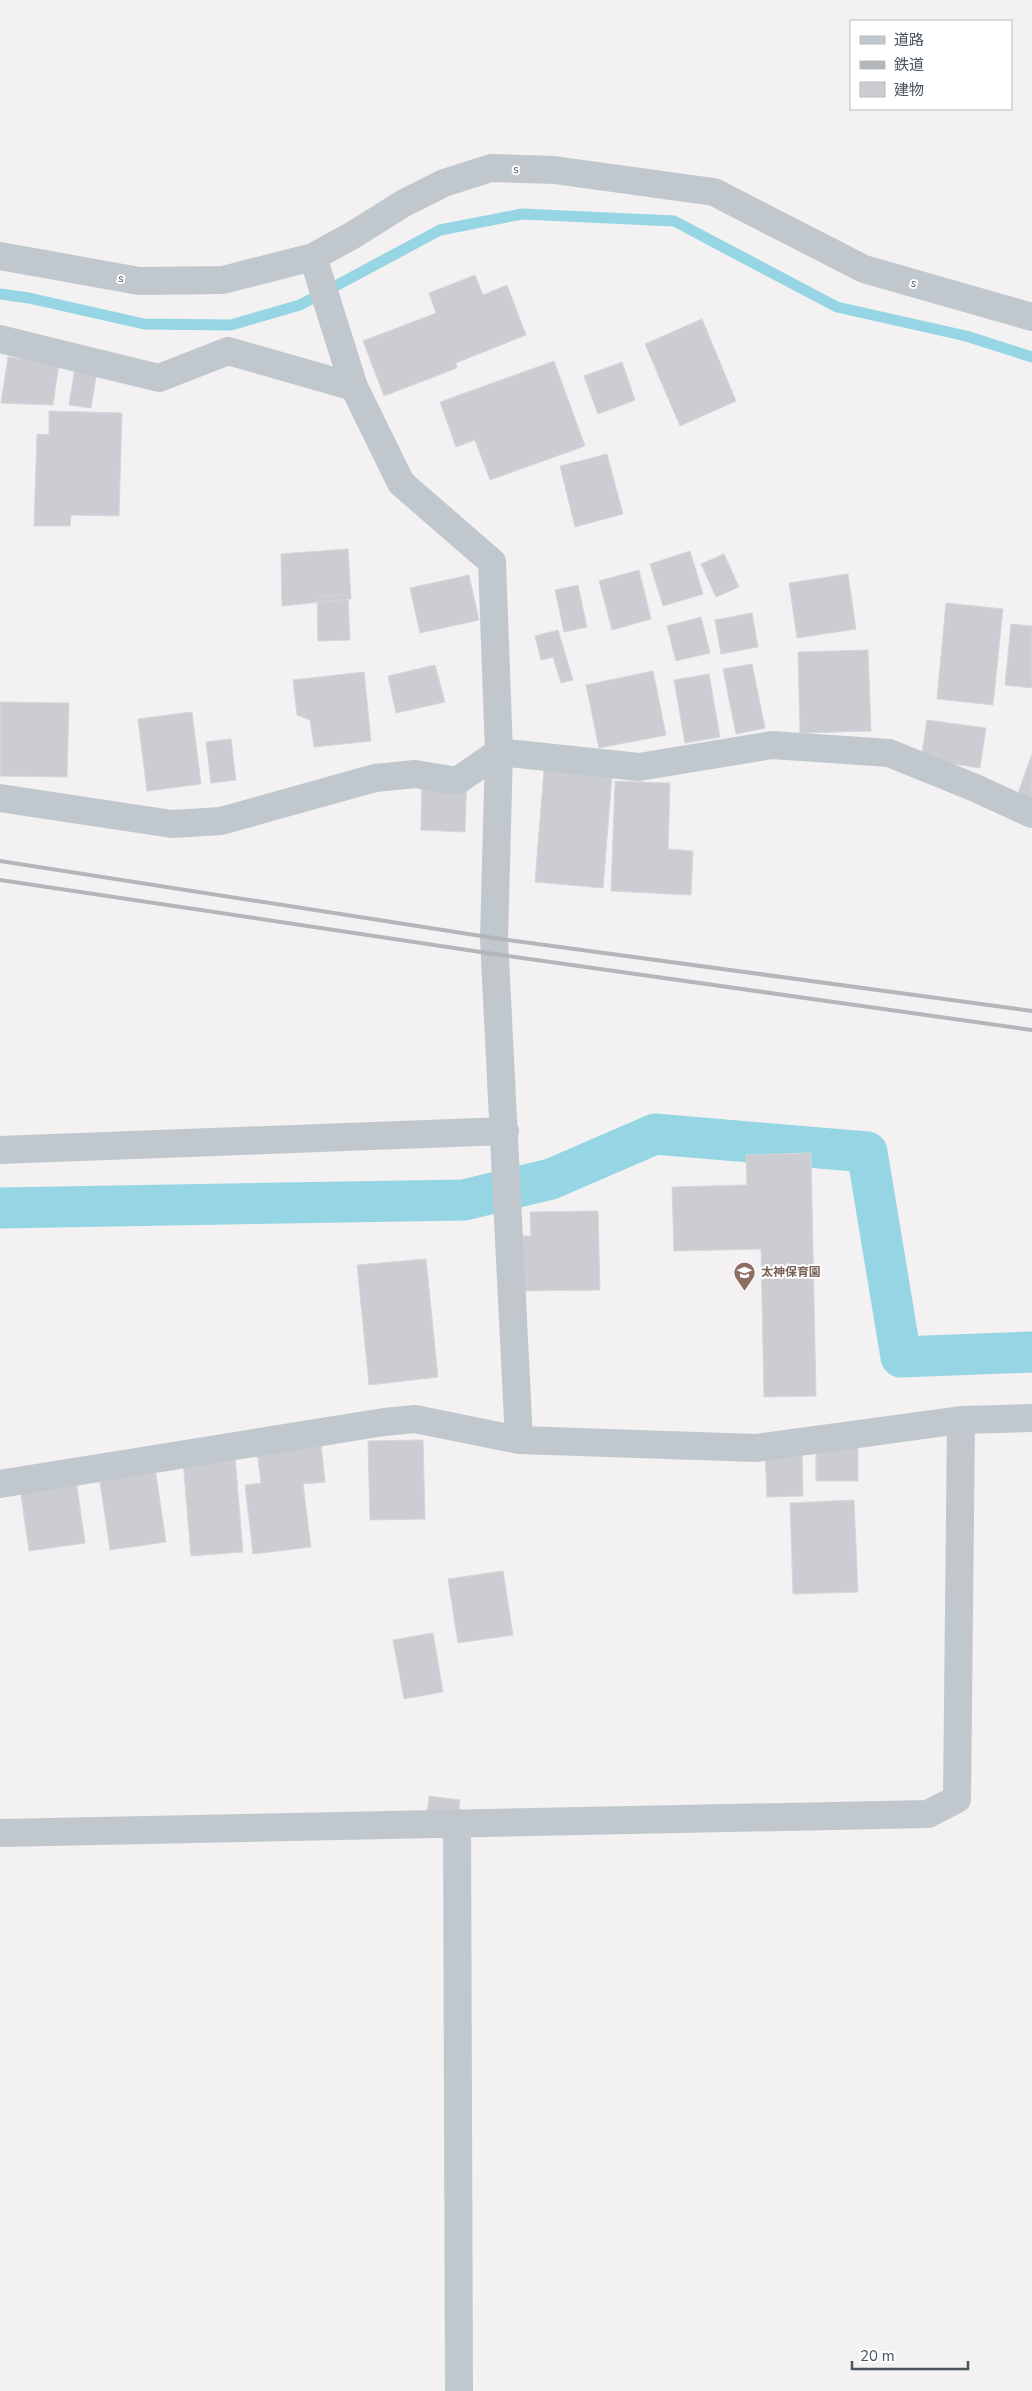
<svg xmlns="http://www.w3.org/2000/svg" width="1032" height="2391" viewBox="0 0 1032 2391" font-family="'Nunito Sans','Noto Sans JP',sans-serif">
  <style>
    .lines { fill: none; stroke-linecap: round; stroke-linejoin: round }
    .stream { stroke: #96d6e4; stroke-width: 11 }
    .canal { stroke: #96d6e4; stroke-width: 41 }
    .building { fill: #cbcdd2; stroke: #d5d7db }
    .minor { stroke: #c0c8ce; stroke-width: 28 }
    .rail { stroke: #b3b6ba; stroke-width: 4 }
    .labels { text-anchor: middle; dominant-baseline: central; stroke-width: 4; stroke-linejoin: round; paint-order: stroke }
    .street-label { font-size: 12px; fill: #4a545c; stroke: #fff }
    .education-label { font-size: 12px; font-weight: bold; fill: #785e54; stroke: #fff; text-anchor: start }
  </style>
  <rect width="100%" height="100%" fill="#f3f1f1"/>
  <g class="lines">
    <!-- stream -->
    <path class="stream" d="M0,294L29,298L144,324L231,325L300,305L440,230L522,214L674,221L837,307L966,336L1032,357"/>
    <!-- canal -->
    <path class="canal" d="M0,1208L464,1200L551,1179L655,1134L867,1152L901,1357L1032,1352"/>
  </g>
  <!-- building -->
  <path class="building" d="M475,275L483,295L507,285L526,335L456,363L457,368L384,396L363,341L436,313L429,293Z
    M702,319L736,401L680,426L645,344Z
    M8,357L59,363L53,405L1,403Z
    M554,361L585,446L490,480L475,440L456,447L440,402Z
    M622,362L635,400L598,414L584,376Z
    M75,367L97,371L91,408L69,405Z
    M49,411L122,413L119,516L71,515L70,526H34L37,434L49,435Z
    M607,454L623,514L575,527L560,466Z
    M348,549L351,599L282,606L281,554Z
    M690,551L703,594L663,606L650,564Z
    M724,554L739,587L716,597L701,564Z
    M639,570L651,619L612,630L599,581Z
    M848,574L856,629L797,638L789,583Z
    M469,575L479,620L420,633L410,588Z
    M578,585L587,627L564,632L555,590Z
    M348,595L350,640L318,641L317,596Z
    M946,603L1003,609L993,705L937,699Z
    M752,613L758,647L721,654L715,620Z
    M701,617L710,653L676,661L667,626Z
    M1011,624L1032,626V688L1005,685Z
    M558,630L573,680L561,683L553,657L541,660L535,636Z
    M868,650L871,731L800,733L798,652Z
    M752,664L765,728L736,734L723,669Z
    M435,665L445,702L396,713L388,676Z
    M653,671L666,735L599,748L586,685Z
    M364,672L371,741L314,747L310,720L297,715L293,680Z
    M709,674L720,737L685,743L674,680Z
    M0,702L69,703L67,777L0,776Z
    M192,712L201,784L147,791L138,719Z
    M927,720L986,728L980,768L921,759Z
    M231,739L236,780L211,783L206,742Z
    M1032,754V801L1017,796Z
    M422,768H467L465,832L421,830Z
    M544,770L612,776L603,888L535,882Z
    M615,781L670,783L668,849L693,851L691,895L611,891Z
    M811,1153L816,1396L764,1397L761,1249L674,1251L672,1187L747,1185L746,1155Z
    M598,1211L600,1290L511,1291L510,1236H531L530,1212Z
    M426,1259L438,1377L369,1385L357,1265Z
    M423,1440L425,1519L370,1520L368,1441Z
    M321,1443L325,1482L303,1484L311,1547L253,1554L245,1485L261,1483L257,1450Z
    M816,1447H858V1481H816Z
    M802,1450L803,1496L767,1497L765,1451Z
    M235,1457L243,1552L191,1556L183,1461Z
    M155,1468L166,1542L110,1550L99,1476Z
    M76,1480L85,1543L29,1551L20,1488Z
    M854,1500L858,1592L793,1594L790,1503Z
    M503,1571L513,1635L458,1643L448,1579Z
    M433,1633L443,1692L404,1699L393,1640Z
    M429,1796L460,1800L457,1829L426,1826Z"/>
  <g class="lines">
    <!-- minor -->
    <path class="minor" d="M0,256L139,281L223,280L313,257L353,235L404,203L444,183L491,168L554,170L714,192L864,269L1032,317
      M0,339L159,378L228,351L354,387L313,257
      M354,387L401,483L492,562L499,752L494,938L519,1440
      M0,798L172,824L221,821L375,778L415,774L457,781L499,752L639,767L772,745L889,753L973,787L1032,814
      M0,1150L505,1131
      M0,1484L384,1422L415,1419L519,1440L756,1448L961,1420L1032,1418
      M457,1823L459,2391
      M0,1833L928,1814L957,1799L961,1420"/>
    <!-- rail -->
    <path class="rail" d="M0,861L494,938L1032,1011
      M0,880L494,954L1032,1030"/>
  </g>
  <!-- icons -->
  <defs>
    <symbol id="school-pin" viewBox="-11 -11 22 30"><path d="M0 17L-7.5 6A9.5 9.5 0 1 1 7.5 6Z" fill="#8d6e63" stroke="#fff"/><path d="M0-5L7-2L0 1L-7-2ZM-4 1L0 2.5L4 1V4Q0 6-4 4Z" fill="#fff"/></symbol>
  </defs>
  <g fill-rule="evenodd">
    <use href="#school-pin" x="732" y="1260" width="25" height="34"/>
  </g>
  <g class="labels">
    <!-- street labels -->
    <g class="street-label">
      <text transform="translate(516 169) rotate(2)">s</text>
      <text transform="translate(121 278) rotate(10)">s</text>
      <text transform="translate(914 283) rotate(16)">s</text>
    </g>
    <!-- education labels -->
    <g class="education-label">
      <text x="761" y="1272">太神保育園</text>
    </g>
  </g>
  <!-- legend -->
  <rect x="850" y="20" width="162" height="90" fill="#ffffff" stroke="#b7bbbe"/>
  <rect x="860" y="36" width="25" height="8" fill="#c0c8ce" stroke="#b7bbbe"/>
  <text x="894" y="45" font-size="15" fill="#4a545c">道路</text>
  <rect x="860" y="61" width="25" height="8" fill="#b3b6ba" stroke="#b7bbbe"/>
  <text x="894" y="70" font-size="15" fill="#4a545c">鉄道</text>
  <rect x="860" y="82" width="25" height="15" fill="#cbcdd2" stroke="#b7bbbe"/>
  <text x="894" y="95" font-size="15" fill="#4a545c">建物</text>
  <!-- scale -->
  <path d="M852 2361v8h116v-8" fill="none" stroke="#4a545c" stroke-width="2.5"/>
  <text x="860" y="2361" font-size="15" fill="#4a545c" stroke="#ffffff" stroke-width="4" paint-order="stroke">20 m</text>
</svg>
